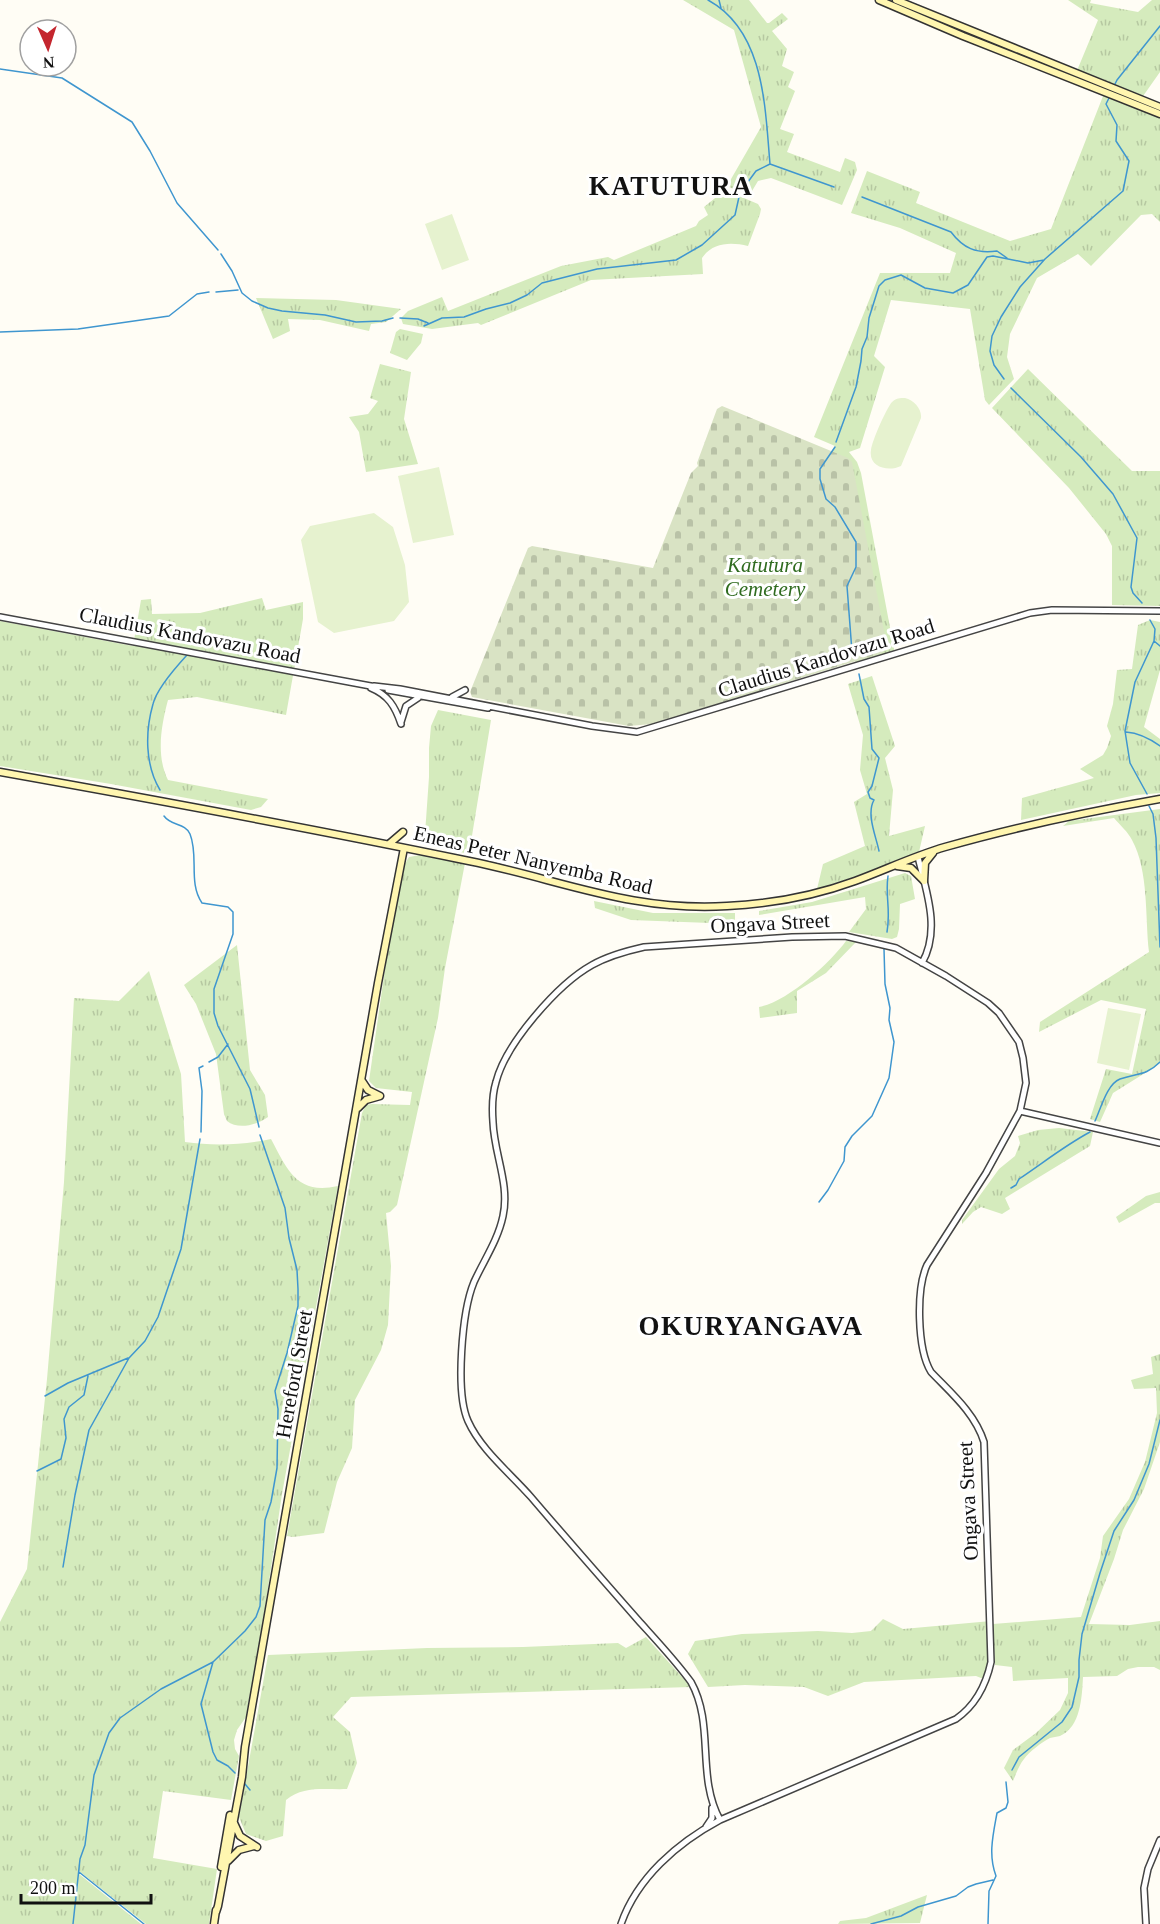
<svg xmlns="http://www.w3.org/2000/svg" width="1160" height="1924" viewBox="0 0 1160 1924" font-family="'Times New Roman',serif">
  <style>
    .grass { fill: url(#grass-tufts) }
    .cemetery { fill: url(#cemetery-stones) }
    .pitch { fill: #e6f2cf }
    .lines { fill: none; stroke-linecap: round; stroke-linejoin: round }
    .stream { stroke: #3f96cf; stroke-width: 1.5 }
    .tertiary-casing { stroke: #444; stroke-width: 8 }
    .secondary-casing { stroke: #333; stroke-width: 9 }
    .tertiary { stroke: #fff; stroke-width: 5 }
    .secondary { stroke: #fff6b0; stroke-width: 6 }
    .labels { text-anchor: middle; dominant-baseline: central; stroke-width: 6; stroke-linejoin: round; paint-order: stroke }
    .park-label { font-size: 21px; font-style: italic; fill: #2f6b1f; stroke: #fff }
    .street-label { font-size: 21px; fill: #111; stroke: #fff }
    .district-label { font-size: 27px; font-weight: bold; letter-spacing: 1.5px; fill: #111; stroke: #fff }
  </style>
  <defs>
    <pattern id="grass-tufts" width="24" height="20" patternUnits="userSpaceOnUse" patternTransform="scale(1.5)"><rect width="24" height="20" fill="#d5ebbd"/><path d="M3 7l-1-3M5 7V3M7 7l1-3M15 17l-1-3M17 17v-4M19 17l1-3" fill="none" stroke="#b6c8a1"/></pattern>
    <pattern id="cemetery-stones" width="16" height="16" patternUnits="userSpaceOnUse" patternTransform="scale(1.5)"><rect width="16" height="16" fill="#d9e3c4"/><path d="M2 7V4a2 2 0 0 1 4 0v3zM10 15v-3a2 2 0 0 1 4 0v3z" fill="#b9c2a7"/></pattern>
  </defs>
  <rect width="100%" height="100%" fill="#fffdf5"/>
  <!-- grass -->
  <path class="grass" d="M683,0H749L767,23H769L782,13L788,19L772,31L787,49L782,66L794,72L788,87L795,91L780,129L794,134L787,152L840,172L845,158L855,162L857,170L842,205L771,178L758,181L749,196L727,186L761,127L734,30Z
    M1068,0H1091L1090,3L1138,12L1152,0H1160V72L1141,99L1076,73L1098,20Z
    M1105,91L1160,114V222L1152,214L1141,215L1091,266L1078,254L1037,278L1010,334L1007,357L1014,379L989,405L985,400L970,309L891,300L874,356L885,367L860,448L849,452L857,462L861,473L895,654L856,666L820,469L835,446L814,437L880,273H950L956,253L900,228L851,213L867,171L920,192L916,203L1010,241L1051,229Z
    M725,190L758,204L761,209L760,214L748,246C731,242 713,242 702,258L703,274L591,280L481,325L478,323L432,329L403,324L401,318L408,311L442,297L448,311L561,266L608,257L614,260L696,226L699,221L708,215L704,207Z
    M256,298L336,300L401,309L386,322L371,324L369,331L320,320L288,319L290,331L273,339Z
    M400,329L423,334L421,343L407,360L390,353L396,332Z
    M380,364L411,372L404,419L418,464L366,472L359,432L349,417L368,414L378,401L370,398Z
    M1028,369L1132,471H1160V606L1112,605V546L1106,534L1069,488L992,408Z
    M262,598L266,610L303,602V619L286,715L197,697L168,700C161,726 156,756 168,780L268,799L261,807L251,810L111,784L0,766V621L133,646L141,600L151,599L152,614L200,613Z
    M1150,620L1160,622V670L1144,727L1160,739V793L1136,795L1021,820L1022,798L1094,778L1080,769L1103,755L1107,748L1111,736L1107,726L1113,704L1117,670L1132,669L1138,625Z
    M872,676L895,746L885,758L893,790L889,836L925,826L919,852L863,874L817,889L823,864L865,846L854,802L867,794L860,770L863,735L848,684Z
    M438,710L491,720L469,854L430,845L425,834L429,777V748L431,726Z
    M1160,809V1062L1153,1068L1113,1093L1100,1122L1090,1119L1106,1069L1132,1074L1146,1009L1101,1000L1039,1032L1040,1022L1149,952C1145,917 1149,871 1132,840C1128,832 1120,825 1114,818L1063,826L1069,821Z
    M420,855L465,863L445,968L438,1018L397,1205L390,1212L386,1213L391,1266L388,1325L381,1350L355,1400L352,1448L337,1482L324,1533L293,1537L287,1536L362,1113L366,1105L372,1104L410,1105L412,1092L376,1088L369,1081L390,934L403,867L409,857Z
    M905,873L911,876L915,899L900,904L899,929L897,937L892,939L849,932L866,909L865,897L759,915V911L812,902Z
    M594,901L653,913H735V920L710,923L631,920L595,908Z
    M846,941L856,942L826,973L797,991V1013L760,1018L759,1007C787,1002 830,963 846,941Z
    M237,945L250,1070L265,1095L268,1117C257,1125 238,1130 227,1121L224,1114L216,1054L196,1004L184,985Z
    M149,971L181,1074L185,1142C214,1146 243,1145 271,1139C288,1171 297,1195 338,1186L282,1494L264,1615L246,1717L237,1730L234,1740L235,1749L239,1756L231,1800L163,1791L153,1858L217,1869L209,1924H146L79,1871V1874L141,1924H0V1622L27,1569L47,1379L64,1182L74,998L119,1001Z
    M1059,1128L1093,1132L1090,1146L1005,1198L1010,1209L1002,1214L981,1207L973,1212L962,1224V1220L999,1169L1015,1156L1020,1143L1018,1136L1038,1130Z
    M1160,1192V1203H1155L1119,1223L1116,1217L1146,1196Z
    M1160,1354V1442L1144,1489L1123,1530L1114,1559L1089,1624L1130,1625L1160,1621V1670L1154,1667H1138L1128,1669L1117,1676L1083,1677C1082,1696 1081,1727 1060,1736C1057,1737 1053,1737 1050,1738C1042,1742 1029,1752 1024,1759C1019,1765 1016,1774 1013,1781L1004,1768L1013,1750L1036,1733L1060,1710L1068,1693V1678L1013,1681L1012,1667L995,1665L993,1624L1081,1617L1100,1558L1103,1536L1129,1499L1145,1462L1157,1413L1156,1388L1134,1389L1131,1380L1153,1374L1151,1357Z
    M883,1619L903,1629L991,1621L992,1655L986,1680L976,1676L864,1682L828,1696L804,1687L745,1685L708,1687L688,1654L695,1641L742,1634L818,1631L852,1633L871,1631Z
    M646,1637L691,1687L351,1697L333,1717L350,1732L357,1763L347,1789C325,1790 304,1785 286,1800L283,1836L266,1841L246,1834L239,1817L268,1655L427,1648L523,1647L618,1643L626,1648Z
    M927,1895L920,1923L838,1924L840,1921L866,1918Z"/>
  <!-- cemetery -->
  <path class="cemetery" d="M722,406L848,458L852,462L887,647L882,653L652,724L629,726L472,697L470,692L528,548L532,546L653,568L691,473L698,466L697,463L717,409Z"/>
  <!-- pitch -->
  <path class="pitch" d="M452,214L469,260L442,270L425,224Z
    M905,398C914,400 922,409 921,418L901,466C889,472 868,468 871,450C872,441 886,409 892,402C896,398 900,398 905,398Z
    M439,467L454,535L413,543L398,476Z
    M374,513L393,527L405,565L409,602L394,621L334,633L318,622L301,540L310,526Z
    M1108,1008L1141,1014L1129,1070L1097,1063Z"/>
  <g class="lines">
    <!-- stream -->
    <path class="stream" d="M708,0C765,31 765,108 770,164
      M719,0L721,8
      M0,69L62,78L132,122L150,151L177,203L218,250
      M1114,86L1117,80L1160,26
      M742,190L756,171L770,164L834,187
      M862,197L951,232C963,248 976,254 997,251L1007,258
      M221,254L232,271L242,293L252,301L268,308L282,311L325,315L356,322L382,321L393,318
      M216,292L238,290
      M400,318L418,319L428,323
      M424,326L442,318L464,317L486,309L510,303L527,295L542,283L597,269L676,260L702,245L735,215L739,197
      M0,332L78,329L169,316L197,294L209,292
      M1004,379L994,365L990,351L992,336L1001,317L1020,287L1045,259L1123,191L1129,161L1116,141L1117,125L1106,104L1110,96
      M1011,388L1081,457L1113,494L1137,538L1131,587L1133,593L1142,603
      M836,442L856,387L861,361L862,349L867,337L869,318L879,286L885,280L901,275L925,288L953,293L968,285L987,257L993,256L1028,263L1044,260
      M835,447L820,469V479L826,499L835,507L856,542V567L847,586L852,652
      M1154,641L1160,646
      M859,674L864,699L869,707L872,749L879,758L872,786L868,792L870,798L874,800C866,814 876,836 879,851
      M1126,732C1139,733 1149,738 1160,746
      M160,790C145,765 145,732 153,704C157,688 176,667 187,655
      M1147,794L1130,763L1125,731L1135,682L1154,641L1155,629L1150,620
      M1149,806L1153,814L1156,838L1160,947
      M164,816C171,826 185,823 190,834C199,856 188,883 202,903L228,907L233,912V934L214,989V1013L218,1026L250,1089L259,1127
      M887,932C891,910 885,896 888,876
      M209,1062L218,1057L228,1044
      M1095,1121C1101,1108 1107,1084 1120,1079C1137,1073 1146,1076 1160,1062
      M201,1132L202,1091L199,1068L203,1066
      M1011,1188L1016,1185L1019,1179C1043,1163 1064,1146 1090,1132
      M819,1202L828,1190L844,1161L845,1147L852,1136L872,1116L889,1078L894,1042L889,1020L890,1008L885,984L884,949
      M45,1396L68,1383L128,1358
      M37,1471L61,1459L66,1438L64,1419L69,1407L84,1395L88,1376
      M63,1567L75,1495L89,1430L129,1358L145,1341L158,1317L181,1249L200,1139
      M213,1662L201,1704L213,1752L217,1760L228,1766L235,1773
      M1012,1770L1019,1757L1062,1722L1072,1707L1079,1677V1660L1082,1634L1100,1573L1114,1531L1134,1500L1149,1464L1160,1420
      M245,1784L250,1790
      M79,1872L144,1924
      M73,1924L80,1859L85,1845L94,1775L109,1733L120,1718L161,1689L213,1662L245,1631L256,1617L260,1606L265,1520L271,1502L277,1468L278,1409L275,1391L287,1353L298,1306V1289L297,1270L289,1238L285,1208L260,1135
      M871,1924L901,1916L918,1907L956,1896L968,1887L976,1884L993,1880
      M988,1924L989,1891L996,1876C988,1855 993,1835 997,1813L1006,1808L1008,1802L1006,1782"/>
    <defs>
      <path id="tertiary" d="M0,617L376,687
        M374,686L400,689L592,726L637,732L1030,613L1052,610L1160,611
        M371,688C388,695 395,706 401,724
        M388,690L488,708
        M452,697L465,690
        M401,722L406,706L418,698
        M918,857C926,890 941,930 922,963
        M1020,1111L1160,1143
        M706,1827L712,1818V1808
        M621,1924C637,1878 677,1843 720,1820C696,1776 715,1725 691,1682C675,1660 656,1640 638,1620C602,1579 566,1538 531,1497C510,1473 481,1450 468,1421C455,1392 462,1311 474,1282C484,1260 498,1240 503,1216C510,1184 494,1154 493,1122C492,1109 492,1095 496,1082C506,1043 558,984 592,965C608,956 626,951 644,947L792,937L845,936L896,948L946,976L988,1003L999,1013L1019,1042L1023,1058L1026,1083L1020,1111L986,1173L927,1265C916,1289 917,1349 931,1372C951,1393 975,1413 984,1442L991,1662C986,1685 976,1705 956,1719L720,1820
        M1146,1924L1144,1888L1148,1869L1160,1840"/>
      <path id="secondary" d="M879,0L963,36L1160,114
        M896,0L1160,107
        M0,772C157,800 314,829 469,861C559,879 631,912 727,906C770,904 814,896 855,881C885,870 914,856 945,847C1015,827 1087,812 1160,799
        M389,844L403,832
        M897,866L911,868L924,881
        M924,881L925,863L933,853
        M362,1081L368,1090L380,1096
        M358,1108L366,1100L380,1096
        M234,1823L240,1836L257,1847
        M228,1861L239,1850L254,1846
        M221,1867L230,1815
        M216,1912L218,1906L242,1777L245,1747L378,983L404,848
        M214,1924L216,1910"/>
    </defs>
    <!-- tertiary casing -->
    <use href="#tertiary" class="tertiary-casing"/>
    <!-- secondary casing -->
    <use href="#secondary" class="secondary-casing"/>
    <!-- tertiary -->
    <use href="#tertiary" class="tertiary"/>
    <!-- secondary -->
    <use href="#secondary" class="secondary"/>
  </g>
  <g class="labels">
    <!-- park labels -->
    <g class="park-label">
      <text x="765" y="565">Katutura<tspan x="765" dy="24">Cemetery</tspan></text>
    </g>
    <!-- street labels -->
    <g class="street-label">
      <text transform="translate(190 635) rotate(11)">Claudius Kandovazu Road</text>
      <text transform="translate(826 658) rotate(-17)">Claudius Kandovazu Road</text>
      <text transform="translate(533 860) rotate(13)">Eneas Peter Nanyemba Road</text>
      <text transform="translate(770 923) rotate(-3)">Ongava Street</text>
      <text transform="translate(294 1374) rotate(-80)">Hereford Street</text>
      <text transform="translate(968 1501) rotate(-93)">Ongava Street</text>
    </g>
    <!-- district labels -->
    <g class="district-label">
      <text x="671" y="186">KATUTURA</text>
      <text x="751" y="1326">OKURYANGAVA</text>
    </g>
  </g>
  <!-- north arrow -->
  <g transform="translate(48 48) rotate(177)"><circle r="28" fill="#ffffff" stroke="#a0a0a0" stroke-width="1.5"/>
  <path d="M0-4.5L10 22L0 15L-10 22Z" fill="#c4262e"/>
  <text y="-9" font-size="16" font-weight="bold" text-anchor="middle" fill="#111111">N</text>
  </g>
  <!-- scale -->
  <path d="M21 1894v9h130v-9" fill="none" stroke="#111111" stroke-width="3"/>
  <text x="30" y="1894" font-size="18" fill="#111111" stroke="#ffffff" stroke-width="4.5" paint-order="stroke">200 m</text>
</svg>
